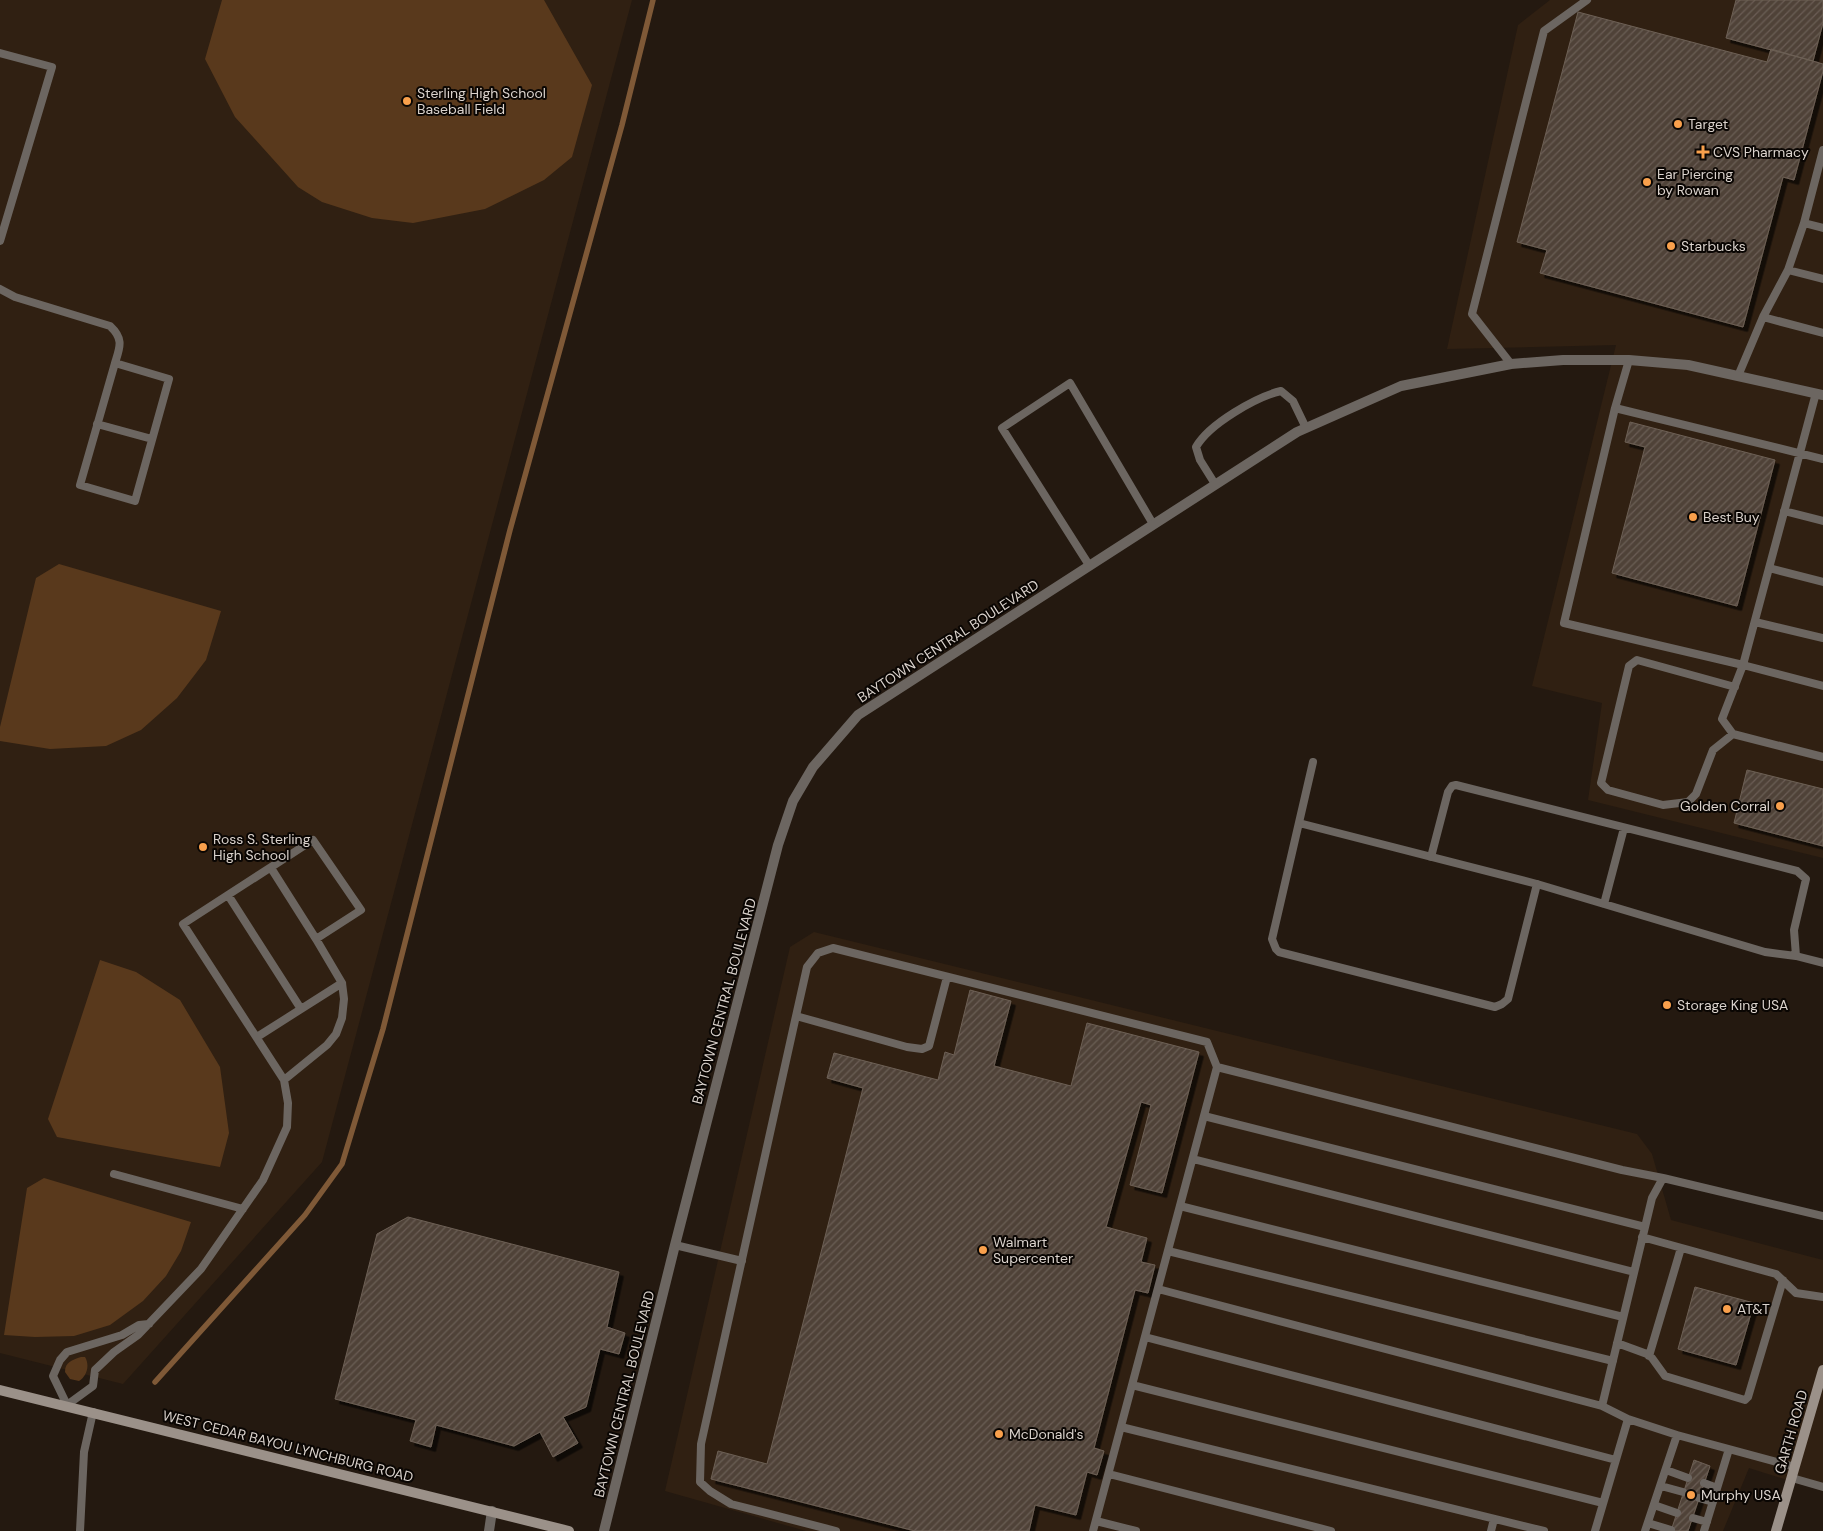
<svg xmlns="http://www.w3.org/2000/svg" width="1823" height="1531" viewBox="0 0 1823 1531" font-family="'DM Sans',sans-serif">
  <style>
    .built { fill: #302012 }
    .green { fill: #59391c }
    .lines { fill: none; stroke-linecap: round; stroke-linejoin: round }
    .stream { stroke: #7f5937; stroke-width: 5.5 }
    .building { fill: url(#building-hatch); stroke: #6d6055; filter: url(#shadow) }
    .service { stroke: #6c6661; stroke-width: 8 }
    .minor { stroke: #6c6661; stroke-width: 10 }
    .secondary { stroke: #9b9189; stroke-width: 10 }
    .poi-dot { fill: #f9a04c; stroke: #0a0603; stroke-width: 2 }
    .labels { text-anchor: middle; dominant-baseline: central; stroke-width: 4; stroke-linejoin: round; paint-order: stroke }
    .poi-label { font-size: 14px; fill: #dbd3cd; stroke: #0a0603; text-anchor: start }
    .street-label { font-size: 14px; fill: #dbd3cd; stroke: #0a0603 }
  </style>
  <defs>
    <pattern id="building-hatch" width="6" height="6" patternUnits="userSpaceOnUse" patternTransform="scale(1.25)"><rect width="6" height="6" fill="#504339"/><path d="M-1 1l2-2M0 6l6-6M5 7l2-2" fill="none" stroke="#695d54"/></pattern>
    <filter id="shadow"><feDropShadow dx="4.5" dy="4.5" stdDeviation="0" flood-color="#0009"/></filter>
  </defs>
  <rect width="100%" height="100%" fill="#241910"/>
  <!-- built -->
  <path class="built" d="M0,0H632L322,1162L123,1384L0,1353Z
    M1550,0H1823V858L1588,800L1602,703L1532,686L1616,345L1447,349L1518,25Z
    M814,932L1637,1134L1652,1154L1671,1220L1823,1260V1491L1749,1468L1723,1531H806L665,1491L790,947Z"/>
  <!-- green -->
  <path class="green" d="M222,0H544L592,85L572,157L544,180L485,209L413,223L372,218L322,202L298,187L235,117L205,59Z
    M59,564L221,611L206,660L177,698L141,730L106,746L50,749L0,741V727L36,578Z
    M100,960L136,972L180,1000L220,1067L229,1133L220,1167L57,1137L48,1119Z
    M44,1178L191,1222L181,1251L166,1276L143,1301L110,1325L74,1336L35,1337L4,1335L27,1188Z
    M81,1357H85C90,1365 87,1376 79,1381L70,1379L65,1372C65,1362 72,1360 81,1357Z"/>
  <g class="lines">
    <!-- stream -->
    <path class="stream" d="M155,1382L305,1215L342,1164L383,1029L510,530L622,125L653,0"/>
  </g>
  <!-- building -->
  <path class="building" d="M1736,0H1823V23L1813,61L1726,38Z
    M1578,12L1767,62L1771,49L1823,64V71L1794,180L1783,177L1743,327L1540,273L1547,250L1517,242Z
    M1630,422L1775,460L1737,606L1612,573L1645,447L1625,442Z
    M1747,770L1823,789V846L1734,823Z
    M970,990L1011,1001L994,1066L1071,1086L1087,1023L1199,1052L1162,1193L1130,1185L1151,1105L1141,1102L1106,1227L1147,1238L1141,1262L1155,1265L1148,1293L1135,1290L1094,1448L1104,1451L1097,1475L1087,1472L1076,1515L1035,1505L1029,1531H915L711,1479L718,1451L767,1464L863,1088L827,1078L834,1053L938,1080L945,1052L954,1055Z
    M408,1217L619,1272L607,1327L625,1333L619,1354L600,1349L586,1407L563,1417L578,1443L553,1457L540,1432L514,1446L436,1425L431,1447L410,1441L416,1420L335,1399L377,1234Z
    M1695,1287L1754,1303L1736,1365L1678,1349Z
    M1694,1460L1710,1466L1688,1531H1671Z"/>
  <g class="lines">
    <!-- service -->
    <path class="service" d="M0,53L52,67L0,241
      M1804,223L1823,228
      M1788,270L1823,279
      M0,289L15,297L110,326C124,339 120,347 115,363
      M1763,317L1823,333
      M1629,360L1615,408L1564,623L1743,665L1722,719L1733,734L1823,757
      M115,363L169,379L135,501L80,485Z
      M1511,364L1472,314L1544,31L1587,0
      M1738,376L1763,317L1788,270L1804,223L1823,150
      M1816,393L1743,665L1823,686
      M1615,408L1823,459
      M97,424L152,439
      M1215,484L1200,460L1196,447C1209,424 1256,397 1281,391L1293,401L1306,428
      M1784,511L1823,521
      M1089,565L1002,428L1070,383L1153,524
      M1769,568L1823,582
      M1755,622L1823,638
      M1733,734L1713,750L1696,794L1688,802L1663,805L1608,790L1601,783L1629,666L1637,660L1735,687
      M1313,762L1272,939L1276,949L1279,952L1495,1007L1502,1004L1508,999L1537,884
      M1299,823L1537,884L1765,952L1796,956L1823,963
      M313,840L361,910L316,939L342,983L344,999L342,1018L336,1034L327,1045L284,1080L183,924Z
      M1431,857L1448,792L1452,786L1456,785L1797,871L1806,879L1794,930L1796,956
      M271,868L316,939
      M228,895L301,1009
      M1604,904L1624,828
      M796,1016L907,1047L922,1049L929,1046L947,977
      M257,1037L342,983
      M1204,1116L1645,1227
      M1193,1159L1634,1272
      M114,1174L243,1209
      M1663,1178L1823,1216
      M1180,1206L1623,1317
      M1642,1237L1776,1274L1796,1293L1823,1297
      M675,1245L742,1261
      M1168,1251L1613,1361
      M1158,1289L1602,1406
      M149,1324L139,1325L122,1335L67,1352L60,1360L53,1376L67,1405L93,1386L95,1370L114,1352L138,1335L201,1269L263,1180L287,1127L288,1103L284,1080
      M1145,1337L1616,1460
      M1617,1343L1647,1354L1652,1358L1665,1376L1745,1400L1748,1397L1783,1280
      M1649,1356L1681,1248
      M1132,1385L1603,1503
      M1628,1419L1677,1435L1795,1467
      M1121,1427L1544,1531
      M1666,1470L1688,1478
      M1109,1474L1331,1531
      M1792,1478L1823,1487
      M1704,1483L1717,1488
      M1661,1486L1683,1492
      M1699,1498L1713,1502
      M1654,1505L1677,1513
      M1693,1518L1707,1522
      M1096,1521L1136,1531
      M1648,1523L1671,1530
      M80,1531L84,1452L93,1412
      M836,1531L731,1504L710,1491L700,1482L701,1444L796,1016L807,967L818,953L833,948L1207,1042L1217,1067
      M1093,1531L1217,1067L1622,1170L1663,1178L1652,1198L1602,1406L1628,1419L1595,1531
      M1491,1531L1494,1519
      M1645,1531L1677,1435
      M1704,1531L1729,1449"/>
    <!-- minor -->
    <path class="minor" d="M489,1531L492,1511
      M604,1531L675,1245L778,845L793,801L813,767L858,715L1297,432L1401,386L1511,364L1563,360H1629L1688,365L1823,395"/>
    <!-- secondary -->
    <path class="secondary" d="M0,1390L569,1531
      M1776,1531L1823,1370"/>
  </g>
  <!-- markers -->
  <g class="poi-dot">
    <circle cx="407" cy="101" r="5"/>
    <circle cx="1678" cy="124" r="5"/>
    <path d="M1700.5 144.5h5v5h5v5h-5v5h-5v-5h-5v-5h5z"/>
    <circle cx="1647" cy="182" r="5"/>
    <circle cx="1671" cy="246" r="5"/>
    <circle cx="1693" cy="517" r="5"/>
    <circle cx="1780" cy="806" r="5"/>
    <circle cx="203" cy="847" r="5"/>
    <circle cx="1667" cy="1005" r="5"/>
    <circle cx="983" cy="1250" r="5"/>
    <circle cx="1727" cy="1309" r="5"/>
    <circle cx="999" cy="1434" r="5"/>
    <circle cx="1691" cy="1495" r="5"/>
  </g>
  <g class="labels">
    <!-- poi labels -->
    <g class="poi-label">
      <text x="417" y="93">Sterling High School<tspan x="417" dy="16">Baseball Field</tspan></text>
      <text x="1688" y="124">Target</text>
      <text x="1713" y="152">CVS Pharmacy</text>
      <text x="1657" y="174">Ear Piercing<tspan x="1657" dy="16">by Rowan</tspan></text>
      <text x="1681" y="246">Starbucks</text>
      <text x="1703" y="517">Best Buy</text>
      <text x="1770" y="806" text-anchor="end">Golden Corral</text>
      <text x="213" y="839">Ross S. Sterling<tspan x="213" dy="16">High School</tspan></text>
      <text x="1677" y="1005">Storage King USA</text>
      <text x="993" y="1242">Walmart<tspan x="993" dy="16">Supercenter</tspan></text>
      <text x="1737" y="1309">AT&amp;T</text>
      <text x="1009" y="1434">McDonald's</text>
      <text x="1701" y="1495">Murphy USA</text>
    </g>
    <!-- street labels -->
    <g class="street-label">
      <text transform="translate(948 641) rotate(-33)">BAYTOWN CENTRAL BOULEVARD</text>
      <text transform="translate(724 1001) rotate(-75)">BAYTOWN CENTRAL BOULEVARD</text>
      <text transform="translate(624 1394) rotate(-76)">BAYTOWN CENTRAL BOULEVARD</text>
      <text transform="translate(1791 1432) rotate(-74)">GARTH ROAD</text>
      <text transform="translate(288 1446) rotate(14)">WEST CEDAR BAYOU LYNCHBURG ROAD</text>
    </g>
  </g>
</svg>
